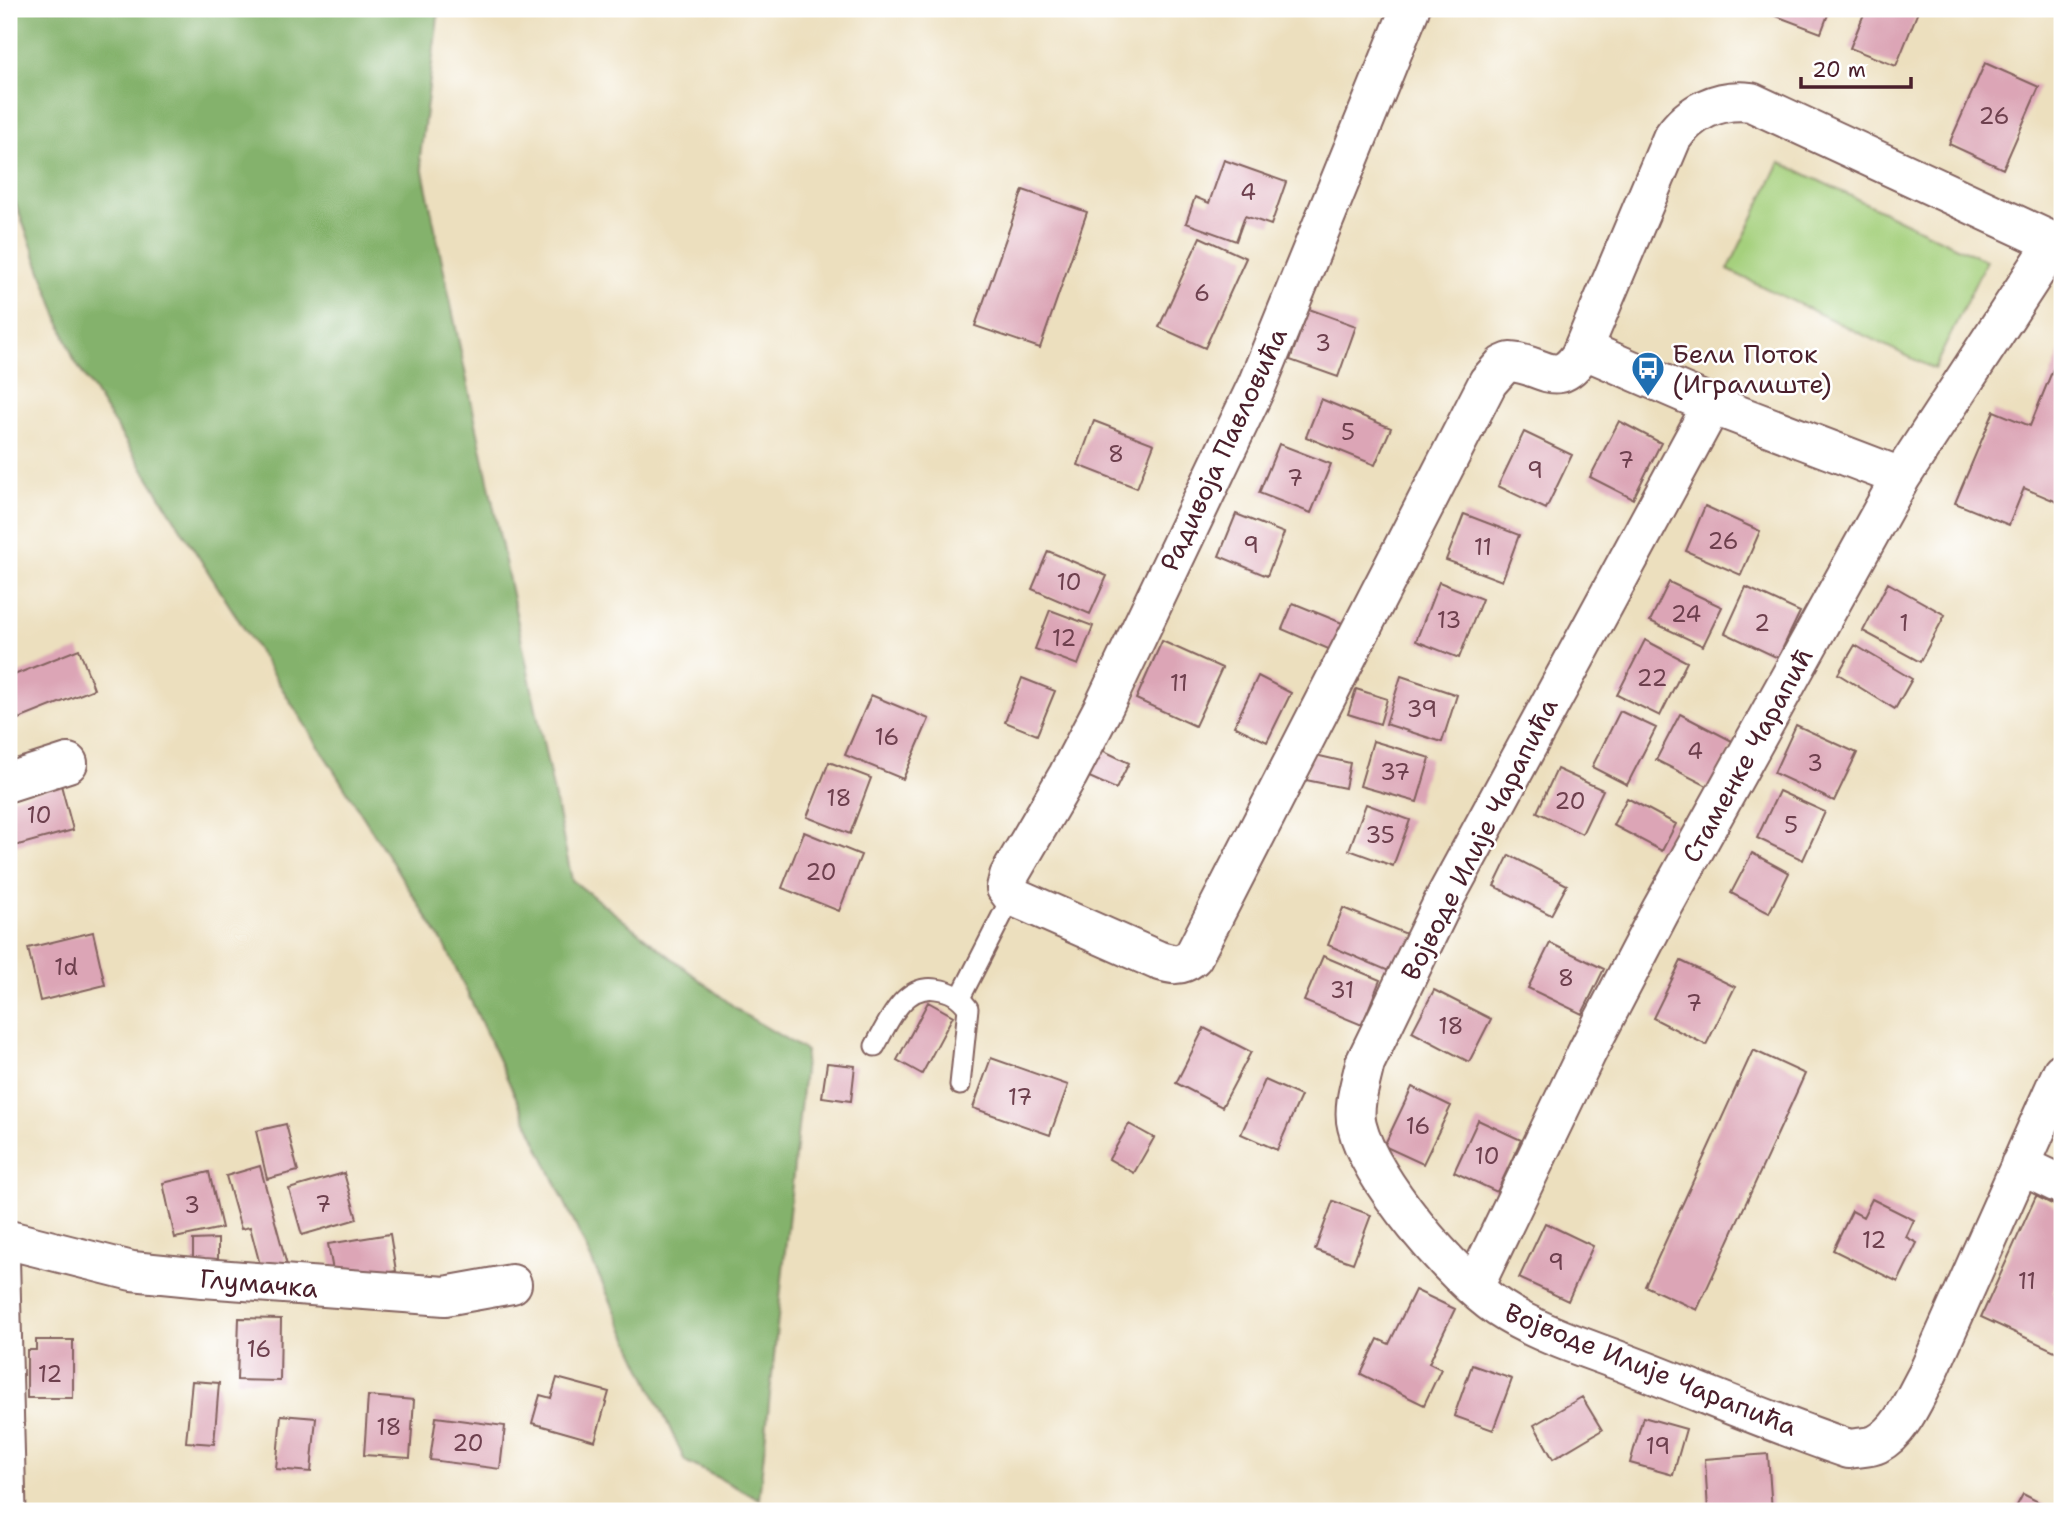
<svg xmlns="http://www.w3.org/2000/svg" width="2071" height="1520" viewBox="0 0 2071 1520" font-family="'Shantell Sans',sans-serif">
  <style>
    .green { fill: #a5d07d; stroke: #787854; stroke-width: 2 }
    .forest { fill: #84b26c; stroke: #67684c; stroke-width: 2 }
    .building { fill: #dca5b6 }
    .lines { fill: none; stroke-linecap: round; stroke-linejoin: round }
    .lane-casing { stroke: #83625e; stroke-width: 23 }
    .street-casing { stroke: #83625e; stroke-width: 42 }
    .lane { stroke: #fff; stroke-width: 19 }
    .street { stroke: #fff; stroke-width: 38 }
    .labels { text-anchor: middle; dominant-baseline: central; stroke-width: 5; stroke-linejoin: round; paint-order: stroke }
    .number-label { font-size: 23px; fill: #6e404e }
    .poi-label { font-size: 26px; fill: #4a1f2b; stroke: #fff; text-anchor: start }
    .street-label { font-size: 26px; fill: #4a1f2b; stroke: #fff }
  </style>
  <rect width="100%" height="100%" fill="#fff"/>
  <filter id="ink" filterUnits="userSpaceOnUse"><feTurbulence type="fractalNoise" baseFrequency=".0143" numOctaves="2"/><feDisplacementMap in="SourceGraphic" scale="14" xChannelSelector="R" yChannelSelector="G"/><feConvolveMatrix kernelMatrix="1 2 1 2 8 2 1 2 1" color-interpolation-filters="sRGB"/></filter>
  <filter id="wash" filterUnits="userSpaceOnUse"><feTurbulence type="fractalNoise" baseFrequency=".00686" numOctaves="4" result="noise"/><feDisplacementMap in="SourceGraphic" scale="28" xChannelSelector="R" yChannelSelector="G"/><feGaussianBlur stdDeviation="1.57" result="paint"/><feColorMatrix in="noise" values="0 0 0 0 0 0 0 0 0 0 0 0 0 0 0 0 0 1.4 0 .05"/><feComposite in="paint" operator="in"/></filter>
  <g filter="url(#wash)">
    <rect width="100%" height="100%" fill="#ecdfbe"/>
    <!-- green -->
    <path class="green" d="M1780,162L1986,261L1934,369L1728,270Z"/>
    <!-- forest -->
    <path class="forest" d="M9,9H439L420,157L572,880L742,1013L806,1051L759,1499L685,1461L447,949L74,360L9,185Z"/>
    <g id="blocks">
      <!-- building -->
      <path class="building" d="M1758,9H1830L1821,33Z
        M1866,9H1919L1896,66L1850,48Z
        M1985,63L2039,87L2003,169L1949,144Z
        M1224,160L1286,182L1271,225L1245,216L1236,241L1186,223L1195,197L1209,203Z
        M1023,190L1087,212L1040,348L975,326Z
        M1200,237L1246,258L1205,348L1159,327Z
        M1309,309L1356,326L1338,377L1290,360Z
        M2062,347V504L2024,488L2009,525L1955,503L1994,411L2030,426Z
        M1321,399L1391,428L1375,465L1306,437Z
        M1094,421L1154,444L1137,488L1078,465Z
        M1619,421L1661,443L1633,499L1590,477Z
        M1524,432L1572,455L1546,509L1498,486Z
        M1279,444L1331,464L1311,513L1259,493Z
        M1705,506L1760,531L1741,575L1686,551Z
        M1236,514L1284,533L1267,576L1219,556Z
        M1464,514L1519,535L1502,581L1446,560Z
        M1048,551L1107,576L1090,614L1032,589Z
        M1439,582L1482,599L1459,658L1416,641Z
        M1669,582L1722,607L1703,646L1650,621Z
        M1888,583L1945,615L1920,662L1863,631Z
        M1746,587L1800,612L1778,658L1725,633Z
        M1293,603L1352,627L1340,654L1282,629Z
        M1050,610L1093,626L1078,665L1035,649Z
        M1645,640L1687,662L1660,716L1617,695Z
        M1162,641L1222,668L1195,726L1136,699Z
        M1855,645L1912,679L1895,709L1838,674Z
        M79,649L94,689L19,719L9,695V677Z
        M1258,676L1291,693L1267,742L1234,726Z
        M1401,676L1457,695L1442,742L1386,724Z
        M1022,678L1055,691L1037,735L1005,722Z
        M1356,689L1387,699L1380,724L1348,714Z
        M871,695L929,719L903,779L845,755Z
        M1620,711L1656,728L1627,785L1592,767Z
        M1680,714L1734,742L1711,788L1656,760Z
        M1796,725L1857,753L1834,801L1774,773Z
        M1373,741L1430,758L1417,802L1360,786Z
        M1100,749L1129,763L1116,789L1087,776Z
        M1311,754L1350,763L1345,788L1306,780Z
        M829,762L871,778L850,834L807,817Z
        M1557,769L1603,790L1582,834L1537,812Z
        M61,785L73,830L11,847L9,799Z
        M1779,791L1825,812L1803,860L1757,838Z
        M1627,798L1676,824L1662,851L1613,825Z
        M1366,804L1410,820L1393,866L1349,850Z
        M804,832L861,855L839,911L782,888Z
        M1752,853L1789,873L1769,913L1731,893Z
        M1509,855L1567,885L1551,915L1494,886Z
        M1343,908L1414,937L1398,975L1328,945Z
        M93,932L105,985L40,1001L28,948Z
        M1550,943L1604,969L1582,1014L1528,988Z
        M1323,956L1380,980L1362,1025L1304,1001Z
        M1681,961L1735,987L1706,1045L1653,1018Z
        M1434,990L1491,1019L1469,1062L1412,1032Z
        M928,1002L953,1016L922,1074L897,1060Z
        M1204,1028L1251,1052L1222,1107L1176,1083Z
        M1753,1050L1805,1074L1697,1310L1645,1286Z
        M991,1058L1068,1085L1050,1135L973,1108Z
        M827,1063L855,1066L851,1101L822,1097Z
        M1265,1080L1301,1096L1277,1150L1241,1134Z
        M1412,1087L1451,1106L1423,1164L1384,1146Z
        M1478,1120L1521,1140L1497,1192L1454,1172Z
        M286,1124L298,1171L267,1179L256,1131Z
        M1129,1124L1154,1138L1134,1173L1109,1159Z
        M260,1166L288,1269L263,1276L250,1227L241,1229L226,1176Z
        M209,1172L222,1228L175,1238L163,1183Z
        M344,1173L357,1219L302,1235L289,1189Z
        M2036,1196L2062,1209V1270L2053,1292L2062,1296V1346L2059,1353L1981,1317Z
        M1872,1199L1914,1220L1906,1237L1917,1243L1898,1282L1833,1250L1852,1211L1863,1217Z
        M1333,1201L1371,1215L1353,1263L1315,1250Z
        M1545,1223L1593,1246L1568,1301L1519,1278Z
        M390,1234L396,1271L335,1281L328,1244Z
        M218,1239V1267L193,1268V1240Z
        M1415,1290L1455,1309L1429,1363L1441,1369L1424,1405L1361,1374L1378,1339L1389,1344Z
        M239,1318L281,1319L280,1381L237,1380Z
        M36,1340H73V1398H27V1350H36Z
        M1472,1365L1512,1379L1493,1430L1454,1416Z
        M557,1378L609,1392L595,1441L532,1423L540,1395L551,1398Z
        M192,1381L219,1383L214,1444L186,1442Z
        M368,1396L414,1400L410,1458L364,1455Z
        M1582,1397L1602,1430L1553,1459L1534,1425Z
        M281,1415L316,1418L311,1472L276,1469Z
        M436,1417L505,1426L500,1469L430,1460Z
        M1643,1417L1686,1429L1673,1475L1630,1463Z
        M1768,1454L1772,1511H1708L1705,1459Z
        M2023,1494L2056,1511H2014Z"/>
    </g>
  </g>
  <g filter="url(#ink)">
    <use href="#blocks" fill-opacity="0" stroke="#83625e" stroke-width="2"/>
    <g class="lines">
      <defs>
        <path id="lane" d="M960,998L1012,896
          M875,1046C888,1023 903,984 936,989C951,991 959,996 968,1008L960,1085
          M9,1240L16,1511"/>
        <path id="street" d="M1410,9L1257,385L1104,706L1068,775L1009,876L1006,888L1012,896L1157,960C1172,965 1180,967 1193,957L1488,382L1503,365L1510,362C1541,363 1556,391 1580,356L1672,138C1690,112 1718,98 1751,102L2062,246
          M1583,349L1712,405L1901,477
          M1712,405L1446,896L1365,1063C1361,1082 1352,1107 1357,1126C1370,1180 1453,1277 1499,1308C1538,1334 1587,1348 1630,1365C1703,1393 1775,1424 1849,1449C1857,1447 1869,1448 1877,1444C1902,1431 1914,1398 1927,1375L2062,1072
          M9,782L68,763
          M2020,1165L2062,1185
          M9,1240L132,1271L203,1278L445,1296L512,1284
          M1474,1287L1587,1052L1660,912L1901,477L2054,243"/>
      </defs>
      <!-- lane casing -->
      <use href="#lane" class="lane-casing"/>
      <!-- street casing -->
      <use href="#street" class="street-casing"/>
      <!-- lane -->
      <use href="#lane" class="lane"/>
      <!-- street -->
      <use href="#street" class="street"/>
    </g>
  </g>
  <!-- icons -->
  <defs>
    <symbol id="bus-pin" viewBox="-11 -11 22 30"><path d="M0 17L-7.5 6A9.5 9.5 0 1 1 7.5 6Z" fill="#1f6fb2" stroke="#fff"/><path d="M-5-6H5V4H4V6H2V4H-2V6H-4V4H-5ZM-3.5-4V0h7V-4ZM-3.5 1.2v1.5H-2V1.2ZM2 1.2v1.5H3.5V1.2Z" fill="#fff"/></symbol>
  </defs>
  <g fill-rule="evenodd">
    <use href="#bus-pin" x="1629" y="349" width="38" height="52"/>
  </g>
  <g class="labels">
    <!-- number labels -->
    <g class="number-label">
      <text x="1994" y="116">26</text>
      <text x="1248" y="192">4</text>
      <text x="1202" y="293">6</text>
      <text x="1323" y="343">3</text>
      <text x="1348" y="432">5</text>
      <text x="1116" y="454">8</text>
      <text x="1626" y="460">7</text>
      <text x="1535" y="470">9</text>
      <text x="1295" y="478">7</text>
      <text x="1723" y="541">26</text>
      <text x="1251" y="545">9</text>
      <text x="1483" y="547">11</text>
      <text x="1069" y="582">10</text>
      <text x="1686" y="614">24</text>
      <text x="1449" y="620">13</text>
      <text x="1762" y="623">2</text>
      <text x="1904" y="623">1</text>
      <text x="1064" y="638">12</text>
      <text x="1652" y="678">22</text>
      <text x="1179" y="683">11</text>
      <text x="1422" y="709">39</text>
      <text x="887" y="737">16</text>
      <text x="1695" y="751">4</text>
      <text x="1815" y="763">3</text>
      <text x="1395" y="772">37</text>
      <text x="839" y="798">18</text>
      <text x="1570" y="801">20</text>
      <text x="39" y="815">10</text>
      <text x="1791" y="825">5</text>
      <text x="1380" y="835">35</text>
      <text x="821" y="872">20</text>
      <text x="66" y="967">1d</text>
      <text x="1566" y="978">8</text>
      <text x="1342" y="990">31</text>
      <text x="1694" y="1003">7</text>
      <text x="1451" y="1026">18</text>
      <text x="1020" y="1097">17</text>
      <text x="1418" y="1126">16</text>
      <text x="1487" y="1156">10</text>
      <text x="323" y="1204">7</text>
      <text x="192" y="1205">3</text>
      <text x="1874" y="1240">12</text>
      <text x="1556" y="1262">9</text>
      <text x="2027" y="1281">11</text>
      <text x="259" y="1349">16</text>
      <text x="50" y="1374">12</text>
      <text x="389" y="1427">18</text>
      <text x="468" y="1443">20</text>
      <text x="1658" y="1446">19</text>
    </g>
    <!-- poi labels -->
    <g class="poi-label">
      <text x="1672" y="353">Бели Поток<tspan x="1672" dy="30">(Игралиште)</tspan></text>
    </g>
    <!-- street labels -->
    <g class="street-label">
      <text transform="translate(1223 449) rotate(-65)">Радивоја Павловића</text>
      <text transform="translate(1747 755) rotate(-61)">Стаменке Чарапић</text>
      <text transform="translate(1479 839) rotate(-63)">Војводе Илије Чарапића</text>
      <text transform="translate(259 1283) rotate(5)">Глумачка</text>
      <text transform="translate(1651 1369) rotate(22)">Војводе Илије Чарапића</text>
    </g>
  </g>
  <!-- margin -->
  <rect width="2071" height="1520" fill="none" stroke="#fff" stroke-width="35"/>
  <!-- scale -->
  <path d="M1801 77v10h110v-10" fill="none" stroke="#4a1f2b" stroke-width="3.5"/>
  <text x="1812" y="77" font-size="21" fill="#4a1f2b" stroke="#ffffff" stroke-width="5" paint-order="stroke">20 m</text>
</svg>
